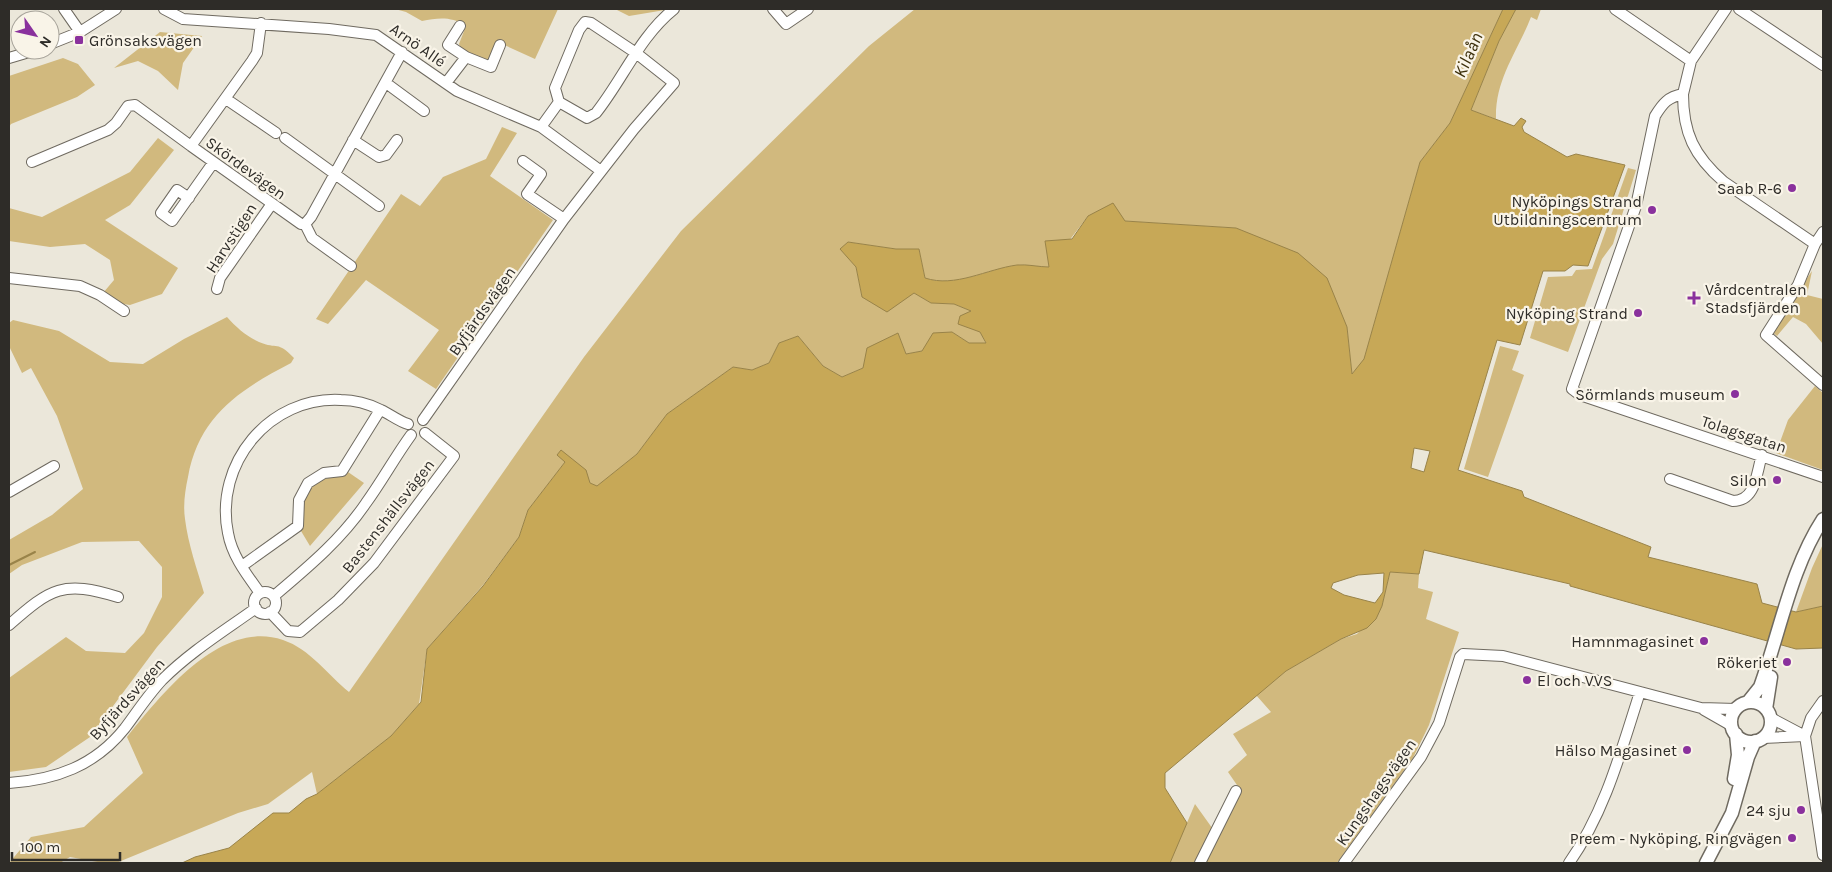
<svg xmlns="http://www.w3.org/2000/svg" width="1832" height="872" viewBox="0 0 1832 872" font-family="Karla,sans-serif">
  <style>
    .green { fill: #d1b97e }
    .water { fill: #c7a857; stroke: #998349; fill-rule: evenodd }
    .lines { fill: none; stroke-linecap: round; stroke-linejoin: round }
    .stream { stroke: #998349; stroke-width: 2 }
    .minor-casing { stroke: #6f6a60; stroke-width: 12 }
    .major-casing { stroke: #6f6a60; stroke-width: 15 }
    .minor { stroke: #fff; stroke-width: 10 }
    .major { stroke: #fff; stroke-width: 12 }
    .poi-dot { fill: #8a319d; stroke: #f9f4e8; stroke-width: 2 }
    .labels { text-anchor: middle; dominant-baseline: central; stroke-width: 4.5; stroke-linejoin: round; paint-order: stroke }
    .poi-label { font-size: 16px; fill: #2e2c28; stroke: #f9f4e8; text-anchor: end }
    .street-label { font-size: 16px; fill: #2e2c28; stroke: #f9f4e8 }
    .water-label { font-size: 18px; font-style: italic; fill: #3f320e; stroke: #f9f4e8 }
  </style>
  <rect width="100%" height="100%" fill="#ebe7da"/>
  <!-- green -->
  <path class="green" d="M395,9H558L535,59L500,43L493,60L485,62L462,51L459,44L466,26C451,16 438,18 422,21L406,12Z
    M615,9H671L629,16Z
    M915,9H1503L1450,123L1420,162L1364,360L1352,374L1347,327L1236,228L1125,221L1088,216L1049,267C1039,267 1027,264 1018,265C987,269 955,288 925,278L919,249H896L848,242L841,249L856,267L862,297L914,293L931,303L954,304L971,311L986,344L969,343L952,332L922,351L906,354L898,333L863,368L842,377L823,366L798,336L779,343L769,363L752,370L733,367L667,414L637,454L596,487L590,483L585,470L565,462L528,510L519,537L483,585L427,649L419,704L391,736L317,794L312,772L268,804L238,813L116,863H103L70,857L60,863H9L31,837L84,827L143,773L127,737C162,694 220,619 283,640C310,649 328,675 349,692L584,357L681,231L869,46Z
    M1516,9H1541L1537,20L1531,17C1517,53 1495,79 1496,119L1471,110L1499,41Z
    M160,32L202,36L183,63L178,90L158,71L138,61L114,68Z
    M63,58L78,64L95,85L77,97L11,124L9,127V76Z
    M502,127L517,133L490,176L553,220L436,389L408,371L439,330L366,280L328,324L316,319L401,194L420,206L443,177L486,159Z
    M158,138L174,150L130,205L105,220L178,268L162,294L130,305L117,303L103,293L114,280L110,260L85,244L50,247L9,241V208L42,217L130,172Z
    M1628,168L1636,170L1613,244L1602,259L1568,352L1530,338L1548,277L1572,276L1576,270L1592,269Z
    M1812,271L1807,295L1823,299V344L1806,324L1793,317L1777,336L1771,331Z
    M227,317C237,328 246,336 259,342C278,350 277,340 294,358L291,363C239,390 199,416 188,477C185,491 183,505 185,519C188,544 197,569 204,593L157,647L90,737L46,767L9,772V678L66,637L86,651L125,653L144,633L162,597V567L139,541L82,542L22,565L9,574V540L52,515L83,489L57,416L31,368L22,373L9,346V323L13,320L59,331L110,362L143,364L184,339Z
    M1500,346L1519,351L1512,370L1524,375L1488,477L1464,469Z
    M1815,386L1823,393V470L1776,453L1788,420Z
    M348,472L364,483L310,546L301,531C304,521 301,513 303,503C309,475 329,481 348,472Z
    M1823,544V606L1796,612L1812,568Z
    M1390,572L1419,574L1418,588L1433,592L1426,619L1459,632L1429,725L1413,758L1337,863H1153L1186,825L1195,804L1215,832L1239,788L1228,772L1247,755L1233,734L1271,712L1256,695L1286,671L1341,639L1357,634L1382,606Z"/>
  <!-- water -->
  <path class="water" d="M1503,9H1516L1499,41L1471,110L1514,126L1521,118L1526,121L1522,127L1524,132L1567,157L1576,154L1625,165L1588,266L1573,265L1565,271H1543L1520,345L1497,340L1458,470L1522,491L1524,497L1651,547L1648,557L1757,584L1762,603L1796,612L1823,606V648L1796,649L1570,586V584L1424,550L1419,574L1390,572L1382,606L1376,619L1367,628L1341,639L1286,671L1165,773V788L1187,823L1170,863H182L195,857L229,848L273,813H289L306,799L317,794L391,736L421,702L427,649L483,586L519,537L528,510L565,462L557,455L561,450L586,470L590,483L597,486L637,454L667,414L733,367L752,370L769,363L779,343L798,336L823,366L842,377L863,368L867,348L898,333L906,354L922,351L933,333L952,332L969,343H986L980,332L958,324L960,316L971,311L954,304L931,303L914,293L887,312L862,297L856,267L840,249L848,242L896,249H919L925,278C955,288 987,269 1017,265C1027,264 1039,267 1049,267L1045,241L1072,239L1088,216L1113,203L1125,221L1236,228L1298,253L1327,278L1347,327L1352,374L1364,359L1420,162L1450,123ZM1414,448L1430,451L1424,472L1411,468ZM1384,573L1383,592L1375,603L1344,595L1331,588L1333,583L1358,575Z"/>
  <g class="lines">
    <!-- stream -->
    <path class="stream" d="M9,565L35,552"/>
    <defs>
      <path id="minor" d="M64,9L80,32
        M164,9L183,19L329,29L376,35L457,91L541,127L601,171
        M773,9L786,24L808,9
        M1615,9L1691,61
        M1726,9L1691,61L1683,94C1668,97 1663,103 1655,116L1636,206L1572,389L1580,395L1823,477
        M1739,9L1823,65
        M261,23L257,53L252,61L191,146L301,224H305L311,217L402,52
        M460,26L448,45L466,57L491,67L500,45
        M50,44L80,32L116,9
        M9,58L36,50
        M386,83L424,111
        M446,83L466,57
        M1683,94C1683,133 1694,156 1724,182L1815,244
        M226,99L276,133
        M541,127L559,102
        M285,138L379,206
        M353,140L379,157L386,155L397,140
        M523,161L541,174L527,194L564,219
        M32,162L108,130L116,123L128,106L135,105L191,146
        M189,198L177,190L161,213L172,221L213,163
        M305,224L312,238L351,266
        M1823,232L1815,244L1798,285L1766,335L1823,385
        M9,278L80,286L100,295L124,311
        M217,289L220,278L271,205
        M423,420L564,219L634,129L674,83L636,53L591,23L585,22L579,30L555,88L559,102L587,118L596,113C623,79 640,36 674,9
        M1670,479L1733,501C1756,501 1756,474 1762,455
        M9,492L54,466
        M242,566L298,526L299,500L308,483L324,473L342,471L380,410
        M254 603a11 11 0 1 1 22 0a11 11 0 1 1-22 0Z
        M260,593C247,575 232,556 228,533C214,464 269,396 341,400C354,400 369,404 381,410C390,414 398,421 408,424
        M274,596C307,568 341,540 366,503C382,481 395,457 411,435
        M270,612L288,631L300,632L338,600L374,563L454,456L425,433
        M9,625C51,588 63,580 118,597
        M1823,701L1811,718L1805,736L1823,855
        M1704,710L1732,726
        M1771,718L1805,736
        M1763,738L1805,736
        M9,783C55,780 95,766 125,728C137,712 148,695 162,680C190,652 224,631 256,608
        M1200,863L1236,791
        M1344,863L1421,757L1439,723L1460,657L1463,654L1503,656L1701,708L1736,709
        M1569,863C1605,812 1621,751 1640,692"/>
      <path id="major" d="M1748,702L1760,687C1780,632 1791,568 1823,519
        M1731 722a20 20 0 1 1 40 0a20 20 0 1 1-40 0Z
        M1766,709L1771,677
        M1734,779L1738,755L1736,734
        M1706,863L1732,813L1748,757L1755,741"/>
    </defs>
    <!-- minor casing -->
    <use href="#minor" class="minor-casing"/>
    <!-- major casing -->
    <use href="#major" class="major-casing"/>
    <!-- minor -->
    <use href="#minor" class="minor"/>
    <!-- major -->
    <use href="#major" class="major"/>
  </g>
  <!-- markers -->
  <g class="poi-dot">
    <rect x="74" y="35" width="10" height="10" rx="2.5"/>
    <circle cx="1792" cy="188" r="5"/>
    <circle cx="1652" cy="210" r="5"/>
    <path d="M1691.5 290.5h5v5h5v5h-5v5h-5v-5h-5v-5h5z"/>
    <circle cx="1638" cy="313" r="5"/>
    <circle cx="1735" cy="394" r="5"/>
    <circle cx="1777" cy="480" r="5"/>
    <circle cx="1704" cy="641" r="5"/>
    <circle cx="1787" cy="662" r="5"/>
    <circle cx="1527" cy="680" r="5"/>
    <circle cx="1687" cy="750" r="5"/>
    <circle cx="1801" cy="810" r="5"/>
    <circle cx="1792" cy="838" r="5"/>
  </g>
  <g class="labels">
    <!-- poi labels -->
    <g class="poi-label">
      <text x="89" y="40" text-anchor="start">Grönsaksvägen</text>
      <text x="1782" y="188">Saab R-6</text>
      <text x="1642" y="201">Nyköpings Strand<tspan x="1642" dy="18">Utbildningscentrum</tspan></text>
      <text x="1705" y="289" text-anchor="start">Vårdcentralen<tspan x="1705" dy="18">Stadsfjärden</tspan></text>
      <text x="1628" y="313">Nyköping Strand</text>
      <text x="1725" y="394">Sörmlands museum</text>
      <text x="1767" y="480">Silon</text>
      <text x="1694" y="641">Hamnmagasinet</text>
      <text x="1777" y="662">Rökeriet</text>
      <text x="1537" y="680" text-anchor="start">El och VVS</text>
      <text x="1677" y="750">Hälso Magasinet</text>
      <text x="1791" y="810">24 sju</text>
      <text x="1782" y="838">Preem - Nyköping, Ringvägen</text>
    </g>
    <!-- street labels -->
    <g class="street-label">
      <text transform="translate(418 45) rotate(35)">Arnö Allé</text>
      <text transform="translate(246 168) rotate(36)">Skördevägen</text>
      <text transform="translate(231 238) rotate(-57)">Harvstigen</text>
      <text transform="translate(482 311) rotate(-55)">Byfjärdsvägen</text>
      <text transform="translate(1744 434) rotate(18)">Tolagsgatan</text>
      <text transform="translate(388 516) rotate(-52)">Bastenshällsvägen</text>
      <text transform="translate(127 699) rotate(-48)">Byfjärdsvägen</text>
      <text transform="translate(1376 792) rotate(-55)">Kungshagsvägen</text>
    </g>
    <!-- water labels -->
    <g class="water-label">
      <text transform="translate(1468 55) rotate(-66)">Kilaån</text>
    </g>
  </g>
  <!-- border -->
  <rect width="1832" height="872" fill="none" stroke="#2e2c28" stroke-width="20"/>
  <!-- north arrow -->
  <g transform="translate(35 35) rotate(124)"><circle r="24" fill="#f9f4e8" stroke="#a8a49b"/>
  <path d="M0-4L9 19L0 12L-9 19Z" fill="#8a319d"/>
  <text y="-8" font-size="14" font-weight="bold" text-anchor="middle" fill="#2e2c28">N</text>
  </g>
  <!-- scale -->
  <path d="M12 852v8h108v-8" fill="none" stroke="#2e2c28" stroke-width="2.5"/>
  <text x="20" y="852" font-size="15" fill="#2e2c28" stroke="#f9f4e8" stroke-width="4" paint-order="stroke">100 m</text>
</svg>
